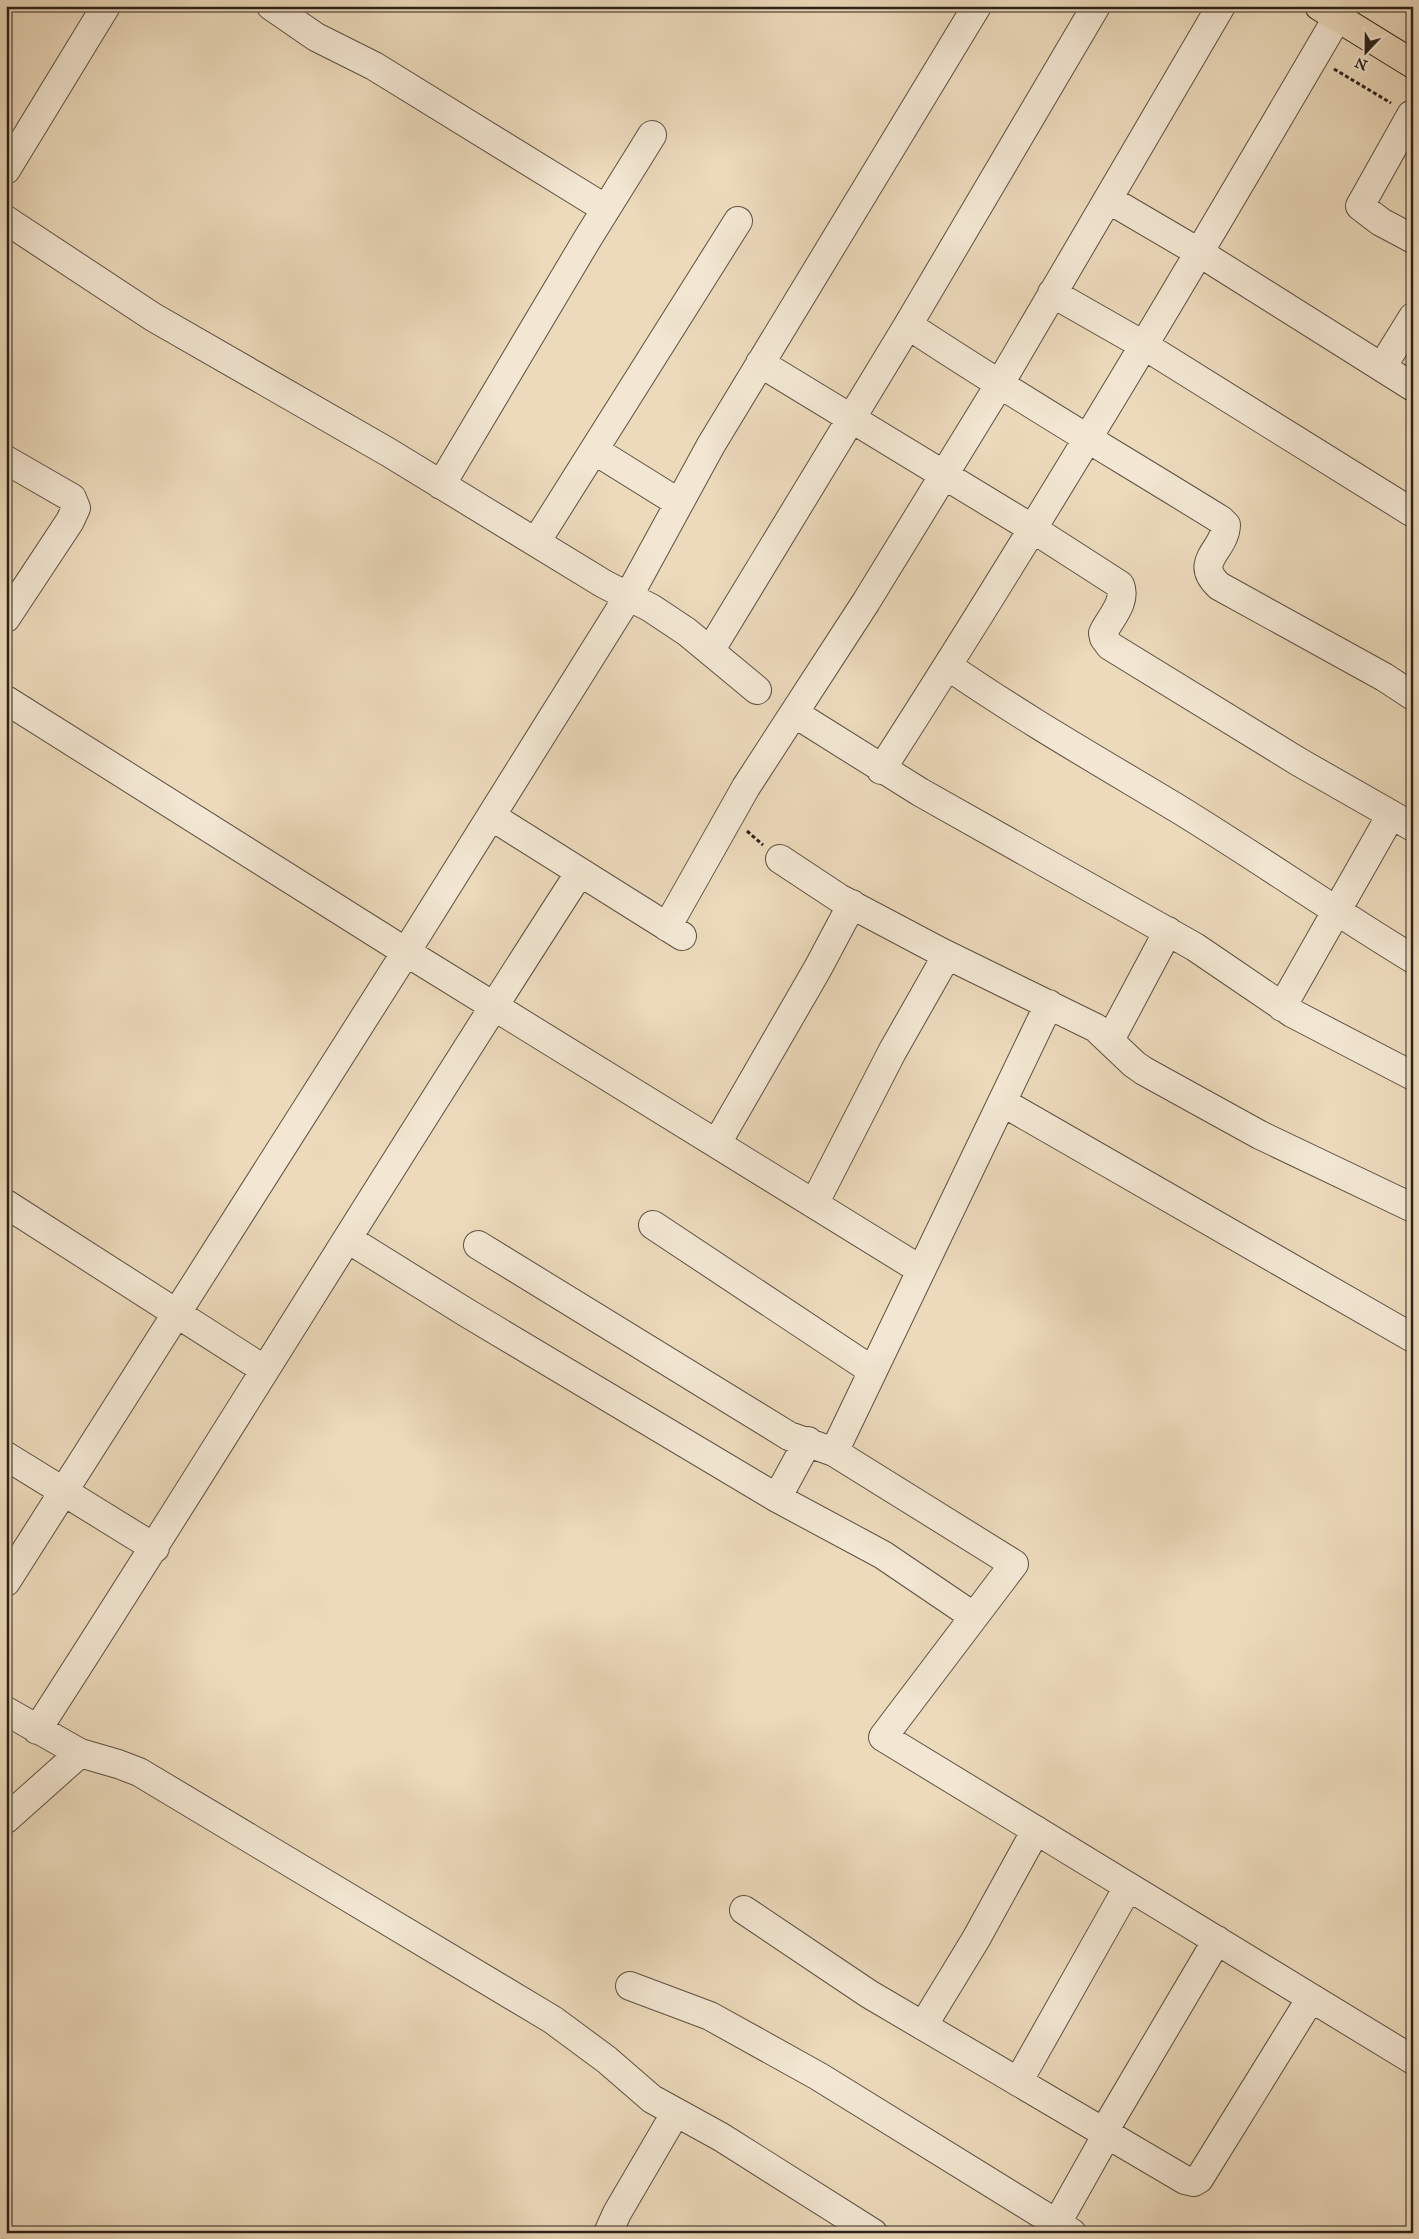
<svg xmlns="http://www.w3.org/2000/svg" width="1419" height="2239" viewBox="0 0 1419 2239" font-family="'IM FELL Great Primer',serif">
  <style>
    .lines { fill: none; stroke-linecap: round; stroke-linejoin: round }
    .minor-casing { stroke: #5c5042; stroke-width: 30 }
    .major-casing { stroke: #2c221a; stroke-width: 30 }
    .path { stroke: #2c221a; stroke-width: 3; stroke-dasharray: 4 2.5; stroke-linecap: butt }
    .minor { stroke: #f3e7d3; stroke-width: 28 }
    .major { stroke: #ecdabb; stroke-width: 28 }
  </style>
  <rect width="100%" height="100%" fill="#ecdabb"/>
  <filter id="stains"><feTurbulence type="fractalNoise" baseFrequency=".004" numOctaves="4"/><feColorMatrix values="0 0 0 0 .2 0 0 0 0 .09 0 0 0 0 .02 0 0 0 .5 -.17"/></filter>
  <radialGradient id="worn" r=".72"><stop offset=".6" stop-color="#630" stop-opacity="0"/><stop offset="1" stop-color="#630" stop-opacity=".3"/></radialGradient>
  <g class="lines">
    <defs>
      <path id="minor" d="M271,6L316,37L374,66L606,209
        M1411,115L1360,206L1381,222L1413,239
        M6,170L106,6
        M1108,199L1200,253L1413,387
        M6,220L153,317L388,452L604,584L651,608L687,632L757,690
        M1052,293L1145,346L1413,513
        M908,325C1010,393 1116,455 1221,520L1226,525C1225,551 1192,561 1219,586L1384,677L1413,696
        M760,363L1033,529L1120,585C1127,602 1110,618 1103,633L1104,638L1110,646L1299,762L1413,827
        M1382,367L1413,317
        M594,450L679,503
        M6,460L72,498L76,508L70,521L6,618
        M441,485L588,238L652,135
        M536,542L738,221
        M710,651L908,325L1096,6
        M948,666C1023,718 1102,763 1180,810C1258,858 1334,911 1413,959
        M6,700L406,952L921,1270
        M794,713L920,792L1195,947L1292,1013L1413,1076
        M881,770C1040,523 1189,271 1337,18
        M491,816L682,936
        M780,859L839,898L941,952L1096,1028L1134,1064L1144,1071L1260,1135L1413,1208
        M667,927L746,787L866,602L999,385L1221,6
        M1282,1007L1391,815
        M1110,1040L1168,931
        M1002,1102L1049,1004
        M717,1143L818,968L852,904
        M6,1204L265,1370
        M814,1204L892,1052L947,955
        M653,1225L873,1371
        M348,1239L467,1313L777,1498L883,1555L973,1616
        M478,1245L789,1436L834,1452
        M1413,1338L1002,1102L834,1452L1014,1564L883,1737L1413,2060
        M6,1456L155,1548
        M777,1498L808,1441
        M6,1582L406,952L628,597L711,445L977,6
        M6,1711L80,1753L118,1764L139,1772L553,2020L607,2060L652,2099L721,2137L873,2233
        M37,1730C221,1445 396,1156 580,872
        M6,1819L80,1753
        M744,1910L869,1994L1185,2180L1194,2182L1199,2179L1311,1998
        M630,1986L710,2016L818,2076L1072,2233
        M923,2026L976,1939L1036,1830
        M1018,2082L1128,1887
        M1057,2223L1102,2143L1106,2128L1217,1940
        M608,2233L617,2213L676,2112"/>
      <path id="major" d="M1319,6L1413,64"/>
    </defs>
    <!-- minor casing -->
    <use href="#minor" class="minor-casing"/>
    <!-- major casing -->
    <use href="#major" class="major-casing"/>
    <!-- path -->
    <path class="path" d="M1334,69L1391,103
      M747,831L763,845"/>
    <!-- minor -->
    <use href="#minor" class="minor"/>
    <!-- major -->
    <use href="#major" class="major"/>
  </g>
  <!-- margin -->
  <rect width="1419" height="2239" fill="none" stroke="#ecdabb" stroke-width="25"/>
  <rect x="8" y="8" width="1404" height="2224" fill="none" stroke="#2c221a" stroke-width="2.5"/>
  <rect x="12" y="12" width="1394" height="2214" fill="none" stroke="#2c221a"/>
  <!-- north arrow -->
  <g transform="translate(1366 52) rotate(202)" stroke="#f3e7d3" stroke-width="4" paint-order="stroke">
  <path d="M0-4L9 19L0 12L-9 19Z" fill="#2c221a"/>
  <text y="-8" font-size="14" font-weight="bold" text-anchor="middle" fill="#2c221a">N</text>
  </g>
  <rect width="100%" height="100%" filter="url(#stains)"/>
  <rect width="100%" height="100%" fill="url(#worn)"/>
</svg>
